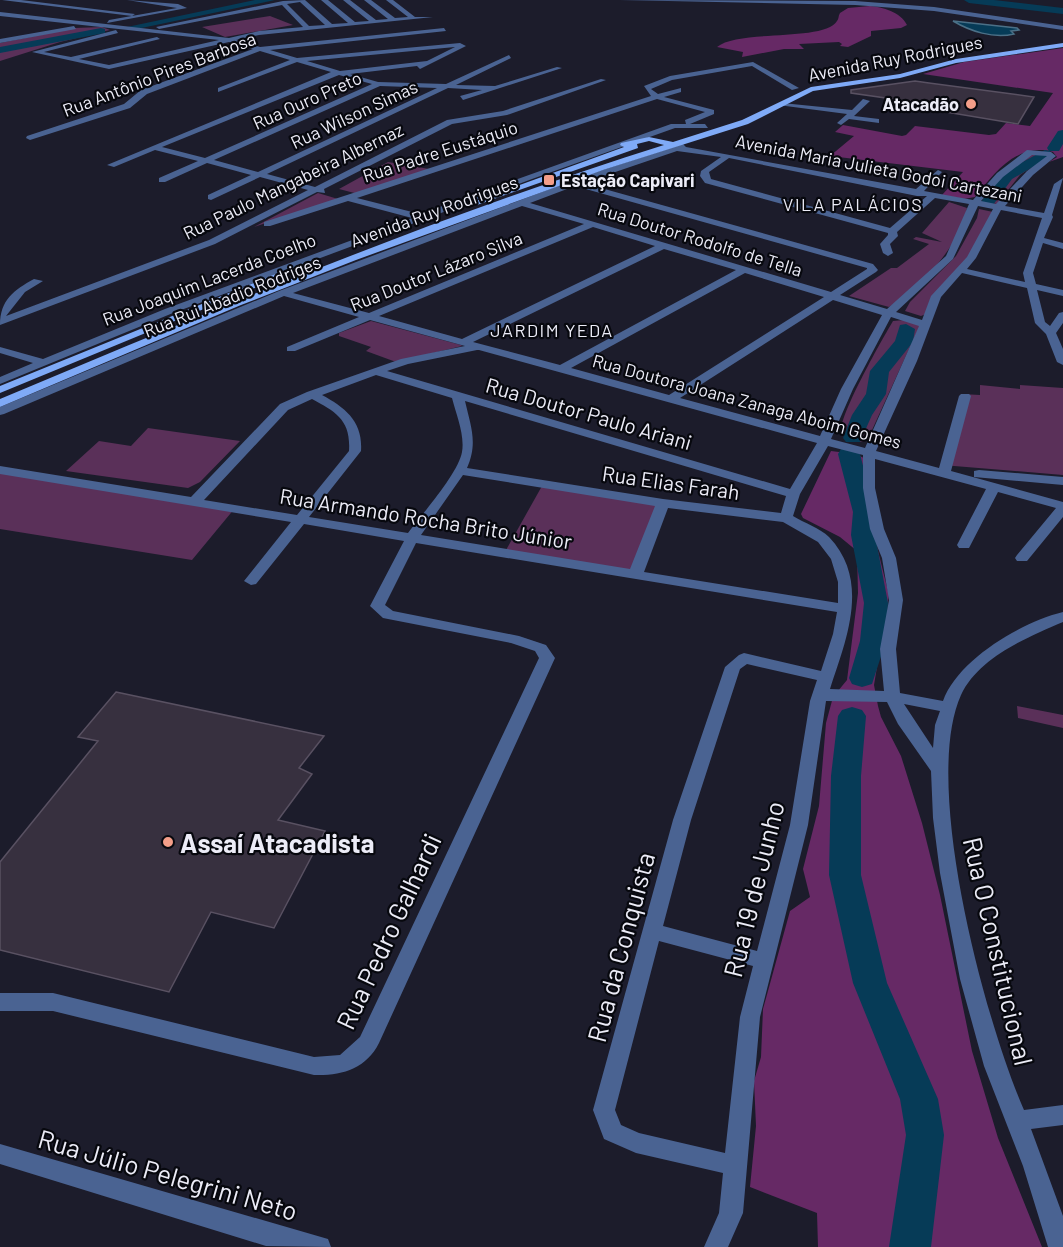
<svg xmlns="http://www.w3.org/2000/svg" width="1063" height="1247" viewBox="0 0 1063 1247" font-family="Barlow,sans-serif">
  <style>
    .green { fill: #5a3059 }
    .forest { fill: #662965 }
    .water { fill: #063b57; stroke: #4b7087; stroke-width: 1.5 }
    .lines { fill: none; stroke-linecap: round; stroke-linejoin: round }
    .river { fill: #063b57; fill-rule: evenodd }
    .building { fill: #37303f; stroke: #595162; stroke-width: 1.5 }
    .minor { fill: #4a6392; fill-rule: evenodd }
    .major { fill: #7faaf7; fill-rule: evenodd }
    .poi-dot { fill: #f49e89; stroke: #07080e; stroke-width: 2 }
    .labels { text-anchor: middle; dominant-baseline: central; stroke-width: 4.5; stroke-linejoin: round; paint-order: stroke }
    .far-street-label { font-size: 18px; fill: #ececf7; stroke: #07080e }
    .far-poi-label { font-size: 18px; font-weight: bold; fill: #ececf7; stroke: #07080e; text-anchor: end }
    .far-neighbourhood-label { font-size: 18px; letter-spacing: 1.5px; fill: #ececf7; stroke: #07080e }
    .street-label { font-size: 21px; fill: #ececf7; stroke: #07080e }
    .near-poi-label { font-size: 26px; font-weight: bold; fill: #ececf7; stroke: #07080e; text-anchor: start }
    .near-street-label { font-size: 26px; fill: #ececf7; stroke: #07080e }
  </style>
  <rect width="100%" height="100%" fill="#1c1c2b"/>
  <!-- green -->
  <path class="green" d="M270,16L293,25L225,37L202,27Z
    M102,27L110,30L60,42L0,61V43L75,28Z
    M1033,153L1046,157L1020,175L997,204L983,202L1000,180Z
    M388,162L435,170L362,195L339,189Z
    M318,193L338,199L254,227Z
    M949,202L967,208C961,244 920,289 889,307L849,296L891,268H897L929,244L913,239L916,237L942,242L922,233Z
    M979,209L993,212L969,256L926,314L921,316L905,311L910,302L956,256L977,218Z
    M904,320L920,325L867,441L859,442L841,435C836,420 883,338 893,321Z
    M371,321L461,345L462,346L396,362L366,351L371,347L339,336V333Z
    M980,385L1020,389V385L1063,388V475L942,465L962,394L980,395Z
    M148,428L240,441L200,482L188,488L66,471L99,441L131,446Z
    M0,469L235,508L192,560L0,529Z
    M542,486L660,503L633,571L506,550Z
    M1017,706L1063,715V728L1018,718Z"/>
  <!-- forest -->
  <path class="forest" d="M870,6C882,7 901,12 907,25L901,28L871,31V36L848,47L840,46L842,44L839,42L799,44L804,49H784L742,57L743,52L717,47C738,29 825,42 837,21C839,19 838,16 840,13L848,8Z
    M1063,48V157L1049,162L1057,157L1053,152C1018,142 995,172 975,197L964,199L942,195L963,172L830,156L854,136L835,132L843,125L902,136L906,135L915,126L989,135L996,134L1006,123L1030,126L1053,93L923,74L964,62Z
    M831,451L855,454L864,458L863,491L889,595L874,685L878,706L881,717L901,756L922,823L940,895L972,1051L998,1138L1042,1247H818L817,1213L750,1187L756,1126L754,1081L761,1057L763,1009L790,911L810,897L803,869L819,806L826,723L833,697L847,680L858,593L857,551L840,537L803,518L801,514Z"/>
  <!-- water -->
  <path class="water" d="M953,21L1017,28L1019,30L1011,31L1014,34C993,39 970,31 953,21Z"/>
  <g class="lines">
    <!-- river -->
    <path class="river" d="M255,0H275L132,30L127,27Z
      M964,0H994L1063,8V14L969,3Z
      M101,28L105,29V33L0,53V47Z
      M1063,130V144L1059,151H1049L1047,148L1058,131Z
      M1045,150L1050,151V157L1012,179L993,205H983L981,202L1002,173Z
      M906,324L915,329L913,342L889,372L886,394L872,415L860,442H846L843,438L852,415L866,394L870,371L895,341L900,325Z
      M849,448L857,449L860,454L875,512V535L888,603L886,641L872,684L862,687L852,684L849,678L860,641L864,603L851,535L853,512L838,454L841,449Z
      M852,707L862,710L866,716L861,776V875L887,983L938,1099L944,1135L931,1247H889L906,1135L900,1099L853,983L829,875L831,776L838,716L842,710Z"/>
  </g>
  <!-- building -->
  <path class="building" d="M915,81L929,83L1034,97L1018,124L910,106L914,102L851,93V90Z
    M116,692L324,736L299,768L312,774L278,820L325,831L274,928L211,912L169,992L0,950V862L98,741L78,737Z"/>
  <g class="lines">
    <!-- minor -->
    <path class="minor" d="M2,0H21L135,14L132,16Z
      M127,0L178,4L187,8L107,23L109,20L177,8Z
      M305,0L332,24L348,23L321,0H328L355,22L369,21L343,0H350L376,20L388,19L364,0H371L395,18L408,17L386,0H393L415,17H433L259,35L236,40L260,47L444,28L446,31L270,50L297,58L460,43L466,46L420,69L417,66L350,74L378,82L446,84L509,55L511,58L456,85L495,86L557,67L562,68L463,100L460,96L482,90L448,88L267,174L315,187L447,120L503,111L601,79L606,80L507,115L452,124L324,189L325,193L317,192L215,244L0,325C0,300 14,290 34,279L43,281L25,292L6,316L209,240L308,190L260,177L211,200L208,199V195L251,175L207,163L165,182H159V178L198,161L155,150L114,167L107,165L331,72L297,62L218,92V88L290,60L260,51L147,94L130,108L30,140L26,138L27,136L124,104L141,90L253,49L229,42L109,69L32,52L116,30L118,33L44,52L71,57L157,37L160,39L79,59L109,65L219,40L0,16V12L229,38L259,31L303,27L282,5L159,29L156,27L283,1ZM300,2L325,25L309,26L287,4ZM455,47L427,61L340,71L307,61ZM339,75L372,84L205,158L162,147ZM380,86L437,88L258,172L214,160Z
      M620,0L855,1L934,7L1063,26V30L934,11L855,5Z
      M74,26L76,29L0,43V39Z
      M753,62L799,88L792,90L752,66L672,80L651,89L658,94L681,88V92L664,97L714,110V114L690,124H705L708,128H675L532,179L173,313L0,384V377L33,363L0,353V347L43,359L165,309L412,218L348,201L270,226H264V222L651,96L644,86L670,76ZM657,99L705,112L685,120L686,124H671L420,214L357,198Z
      M863,99L870,101L854,116L879,119V123L849,119L841,125L837,123L847,114L778,105L782,103L852,110Z
      M683,144L686,147L916,189L938,170L942,172L924,191L973,200L997,173L1027,150L1051,152L1056,156L1033,175L1005,206L1044,213L1054,184L1063,178L1052,215L1053,217L1044,238L1063,243V249L1043,243L1033,273L1036,284L1063,290V296L1037,290L1045,322L1050,326L1059,313L1063,312V323L1056,333L1063,349V365L1057,362L1046,334L1035,323L1027,288L962,273L941,297L917,361L876,451L939,468L959,396L961,394H969L971,396L951,471L1063,502V517L1027,561H1017L1015,558L1017,555L1056,508L998,492L969,548H959L957,545L986,489L875,459V488L884,529L896,558L903,600L896,649L900,693L943,701C958,659 1022,622 1063,612V622C1028,637 979,657 961,695C921,784 985,1021 1024,1110L1063,1105V1125L1031,1129L1063,1216V1247H1048L1023,1166L984,1066L960,979L940,873L933,818L931,771L898,724L887,702L826,701L808,825L760,1017L743,1213L728,1247H704L719,1213L723,1173L636,1153L604,1139L593,1110L673,820L725,667L739,655L744,653L821,671L833,634L837,612L416,543L385,605L393,611L519,636L546,645L555,658L379,1043C366,1069 341,1076 314,1075L53,1011H0V993H53L314,1057L340,1055L360,1037L539,658L535,651L511,643L388,619L383,618L370,606L404,541L304,524L256,584L251,585L244,581L291,522L0,474V466L191,497L280,404L307,392L401,359L465,346L370,320L295,351H287V347L359,317L284,296L4,414L0,415V407L279,291L590,174ZM677,151L721,157L701,171L700,176L705,183L888,233V235L880,244L883,253L888,256L893,253L890,244L898,236L897,232L935,198L969,204L946,256L887,309L840,295L876,272L878,270L873,264L583,183ZM1032,155L1047,156L1027,171L996,204L981,201L1003,177ZM729,158L917,196H927L890,228L711,179L709,172ZM575,186L867,268V269L831,292L530,203ZM522,206L584,224L369,313L293,293ZM978,206L993,209L967,257L931,296L922,320L896,312L953,259ZM1001,210L1042,218L1023,273L1025,282L967,269L976,258ZM593,227L655,246L462,339L379,316ZM664,249L736,270L560,365L473,342ZM745,273L824,297L669,395L571,368ZM833,300L882,315L841,389L820,436L680,398ZM891,317L919,326L865,448L831,439L853,389ZM477,350H479L817,443L790,489L387,371L408,364ZM376,375L452,398C456,414 465,435 462,452C458,474 422,514 408,533L309,517L361,451C363,422 346,408 322,395ZM312,399C336,412 351,420 349,451L297,515L204,500L288,410ZM465,401L786,496L781,513L663,499L467,468C478,443 471,427 465,401ZM828,446L863,455V488L870,529L882,558L889,600L880,649L884,691L830,689C846,640 871,581 829,537C820,528 804,523 793,516L800,494ZM463,475L655,506L630,569L421,535ZM668,508L783,522L818,542L831,559L838,582V603L644,572ZM747,664L817,680L810,701L790,825L757,951L663,926L691,820L740,669ZM904,704L940,711L935,725L933,748ZM659,941L753,966L740,1017L725,1153L639,1133L621,1125L615,1110Z
      M979,470L1063,477V485L974,477V471Z
      M0,1144L328,1239L331,1247L266,1246L0,1164Z"/>
    <!-- major -->
    <path class="major" d="M1063,43V47L956,63L900,78L813,91L748,124L603,170L356,260L241,305L0,407V399C219,307 438,216 664,145L649,141L637,144L638,148L477,205L470,203L624,147L620,145L621,143L649,137L673,142L742,120L811,87L900,74L956,59Z
      M283,271L291,273L0,393V386Z"/>
  </g>
  <!-- markers -->
  <g class="poi-dot">
    <circle cx="971" cy="104" r="6"/>
    <rect x="543" y="174" width="12" height="12" rx="3"/>
    <circle cx="168" cy="842" r="6"/>
  </g>
  <g class="labels">
    <!-- far-street labels -->
    <g class="far-street-label">
      <text transform="translate(895 58) rotate(-11)">Avenida Ruy Rodrigues</text>
      <text transform="translate(159 74) rotate(-21)">Rua Antônio Pires Barbosa</text>
      <text transform="translate(307 100) rotate(-24)">Rua Ouro Preto</text>
      <text transform="translate(354 114) rotate(-25)">Rua Wilson Simas</text>
      <text transform="translate(440 151) rotate(-18)">Rua Padre Eustáquio</text>
      <text transform="translate(879 168) rotate(11)">Avenida Maria Julieta Godoi Cartezani</text>
      <text transform="translate(293 181) rotate(-26)">Rua Paulo Mangabeira Albernaz</text>
      <text transform="translate(434 211) rotate(-20)">Avenida Ruy Rodrigues</text>
      <text transform="translate(700 239) rotate(17)">Rua Doutor Rodolfo de Tella</text>
      <text transform="translate(436 271) rotate(-22)">Rua Doutor Lázaro Silva</text>
      <text transform="translate(209 279) rotate(-21)">Rua Joaquim Lacerda Coelho</text>
      <text transform="translate(232 296) rotate(-22)">Rua Rui Abadio Rodriges</text>
      <text transform="translate(747 401) rotate(15)">Rua Doutora Joana Zanaga Aboim Gomes</text>
    </g>
    <!-- far-poi labels -->
    <g class="far-poi-label">
      <text x="959" y="104">Atacadão</text>
      <text x="561" y="180" text-anchor="start">Estação Capivari</text>
    </g>
    <!-- far-neighbourhood labels -->
    <g class="far-neighbourhood-label">
      <text x="853" y="204">VILA PALÁCIOS</text>
      <text x="552" y="330">JARDIM YEDA</text>
    </g>
    <!-- street labels -->
    <g class="street-label">
      <text transform="translate(589 413) rotate(16)">Rua Doutor Paulo Ariani</text>
      <text transform="translate(671 482) rotate(8)">Rua Elias Farah</text>
      <text transform="translate(426 518) rotate(9)">Rua Armando Rocha Brito Júnior</text>
    </g>
    <!-- near-poi labels -->
    <g class="near-poi-label">
      <text x="180" y="842">Assaí Atacadista</text>
    </g>
    <!-- near-street labels -->
    <g class="near-street-label">
      <text transform="translate(753 889) rotate(-76)">Rua 19 de Junho</text>
      <text transform="translate(388 931) rotate(-65)">Rua Pedro Galhardi</text>
      <text transform="translate(620 947) rotate(-75)">Rua da Conquista</text>
      <text transform="translate(999 951) rotate(77)">Rua O Constitucional</text>
      <text transform="translate(168 1174) rotate(16)">Rua Júlio Pelegrini Neto</text>
    </g>
  </g>
</svg>
